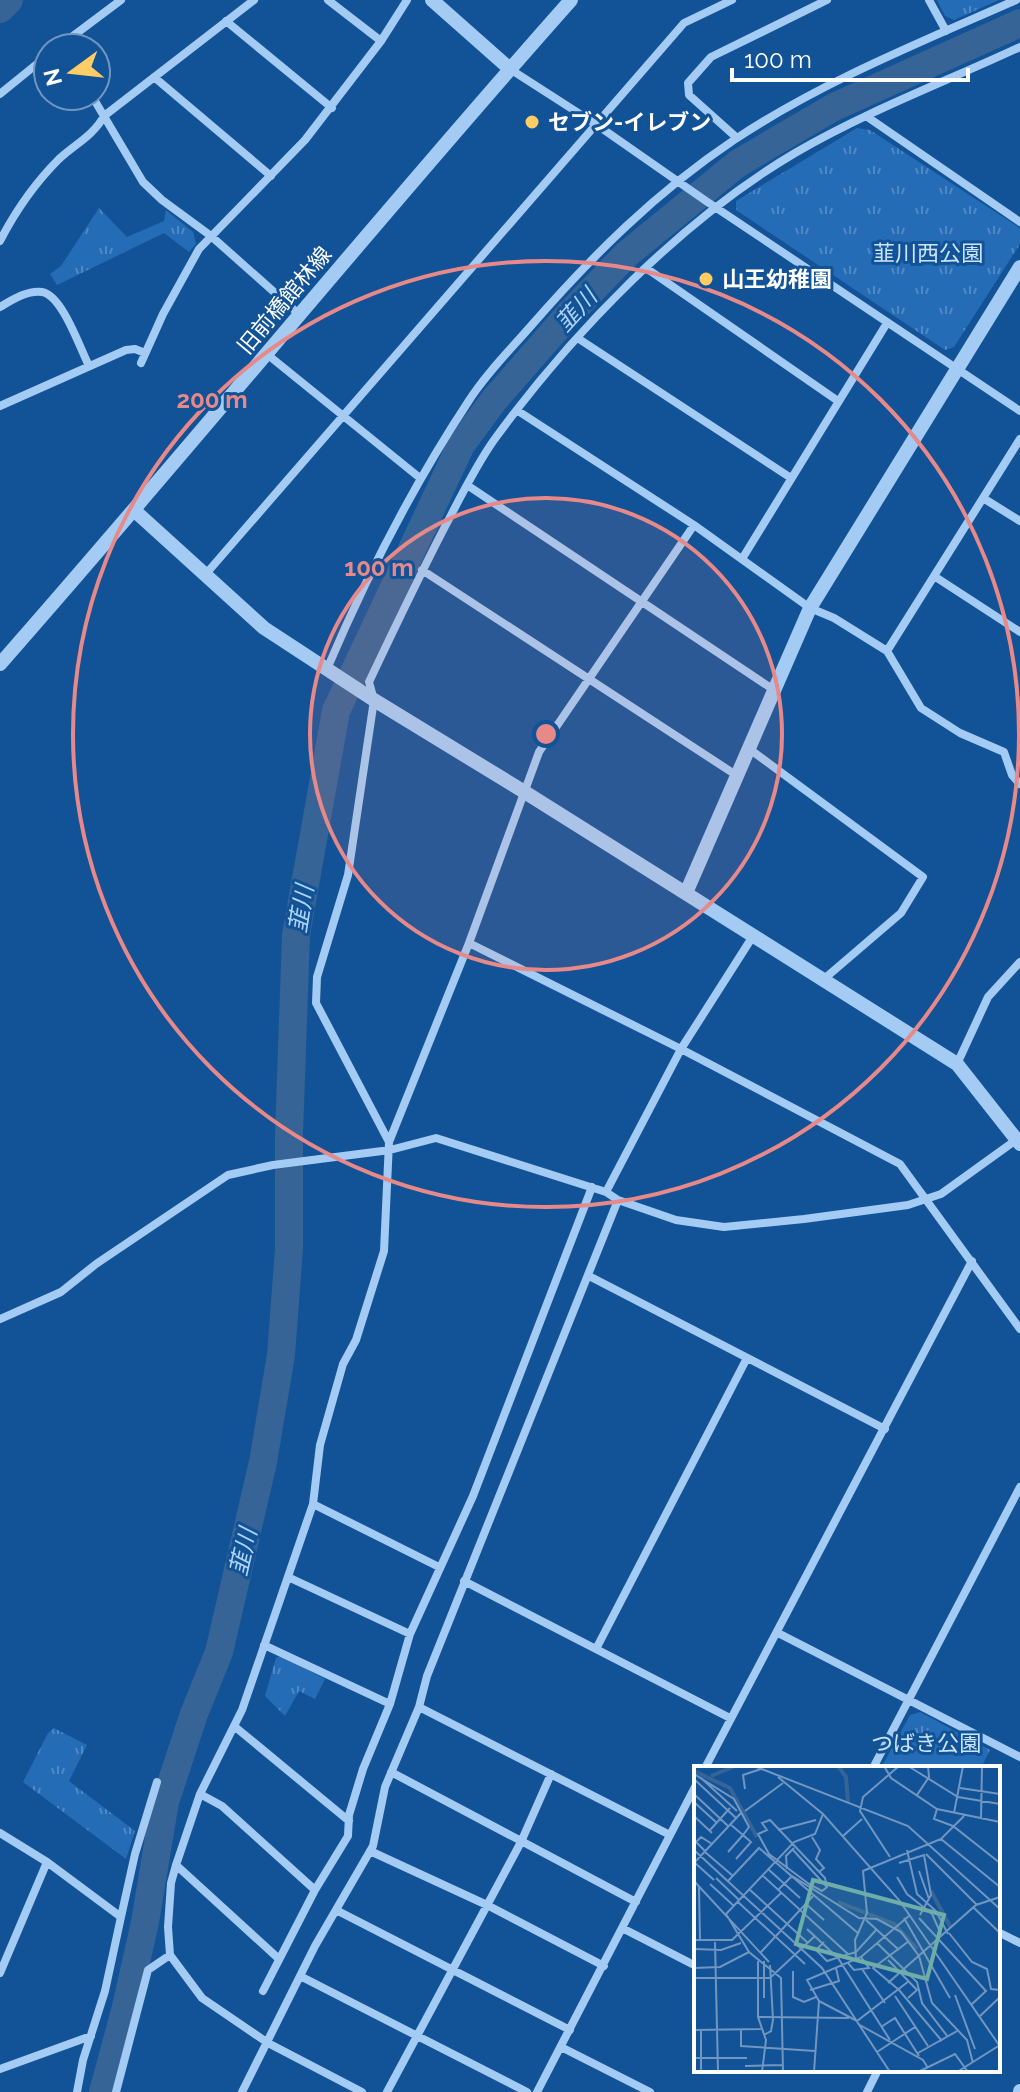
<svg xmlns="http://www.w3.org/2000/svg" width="1020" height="2092" viewBox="0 0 1020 2092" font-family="Raleway,'Noto Sans JP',sans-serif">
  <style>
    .park { fill: url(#park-tufts) }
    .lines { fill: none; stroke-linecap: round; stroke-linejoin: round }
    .river { stroke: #366496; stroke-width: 28 }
    .minor { stroke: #a3cbf3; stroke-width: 8 }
    .tertiary { stroke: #a3cbf3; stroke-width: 14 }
    .ring { fill: none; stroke: #e88989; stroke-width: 4 }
    .poi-dot { fill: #ffcc65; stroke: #125297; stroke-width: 3 }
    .labels { text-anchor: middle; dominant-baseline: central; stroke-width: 6; stroke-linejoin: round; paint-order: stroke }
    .poi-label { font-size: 22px; font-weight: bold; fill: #fff; stroke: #125297; text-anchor: start }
    .park-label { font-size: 22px; fill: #cbe4fd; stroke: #125297 }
    .street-label { font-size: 22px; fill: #fff; stroke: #125297 }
    .water-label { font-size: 24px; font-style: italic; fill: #afd4fa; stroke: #125297 }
    .inset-river { fill: none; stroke: #366496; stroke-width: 4 }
    .inset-road { fill: none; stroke: #7197c1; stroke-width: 2 }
    .view { fill: #6fada8; fill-opacity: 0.15; stroke: #6fada8; stroke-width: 4 }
    .inset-edge { fill: none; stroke: #fff; stroke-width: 4 }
    .centre { fill: #e88989; stroke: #125297; stroke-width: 4 }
    .ring-label { font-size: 24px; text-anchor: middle; font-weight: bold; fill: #e88989; stroke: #125297; stroke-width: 6; stroke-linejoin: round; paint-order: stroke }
  </style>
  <defs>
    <pattern id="park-tufts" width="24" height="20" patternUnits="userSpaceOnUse" patternTransform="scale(2)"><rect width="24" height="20" fill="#256cb6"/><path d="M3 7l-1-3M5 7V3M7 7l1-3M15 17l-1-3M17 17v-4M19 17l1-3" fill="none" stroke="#5189c5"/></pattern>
  </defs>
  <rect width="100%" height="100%" fill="#125297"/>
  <!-- park -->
  <path class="park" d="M937,0H999L954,20L945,16Z
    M857,128L870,130L1020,228V244L954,347L945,350L736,210V201Z
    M99,208L127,237L164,221L166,210L193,232L196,244L189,252L164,233L57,285L50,274L61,266Z
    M281,1656L325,1679L315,1699L299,1691L285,1716L265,1696L276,1658Z
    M920,1712L990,1750L981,1768H881L910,1715Z
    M54,1728L87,1745L69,1781L135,1831L126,1859L23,1782L48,1733Z"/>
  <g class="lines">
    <!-- river -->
    <path class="river" d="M0,9L9,0
      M103,2092L126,2007L145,1922L165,1802L194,1714L219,1652L263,1462L281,1355L289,1249V1134L296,935L336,711L461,445L494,400L571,312L627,254L737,164L774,142L834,107L1020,23"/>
    <!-- minor -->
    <path class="minor" d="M328,0L381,41
      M929,0L946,31
      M226,21L332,108
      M57,48L121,0
      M510,69L597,125L706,201L1020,411
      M154,77L271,176
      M0,94L48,55
      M92,96L143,182L162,200L211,236L301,316
      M866,116L1020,222
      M737,138L689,95L688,83L711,57L827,0
      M0,241C16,210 34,184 59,159C74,145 94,135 104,116L254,0
      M646,268L838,401
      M0,307C12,300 27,290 42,292C62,295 80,348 89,366
      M579,339L791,478
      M268,355L420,478
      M141,363L163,314L199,249L305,140L381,41L407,0
      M0,406L126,350L135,349L145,353
      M518,411L694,525L810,608L834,618L887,651L921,708L960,733L1004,752L1012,775L1020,784
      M467,485L774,690
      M983,498L1020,521
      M742,559L887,323
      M422,570L736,775
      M205,575L684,23L732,0
      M934,576L1020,632
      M887,651L1020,439
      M327,669C367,575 412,487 468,402C485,375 509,351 530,327C591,257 656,192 734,140C821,82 921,42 1016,0
      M748,748L923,877L901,913L824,979
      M469,943L681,1049L900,1164L1020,1329
      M957,1064L988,997L1020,962
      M389,1142L469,943L539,752L694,525
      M606,1192L681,1049L753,936
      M589,1276L885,1429
      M0,1319L61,1292L96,1264L228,1175L273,1165L390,1150L436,1138L606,1192L618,1200L676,1220L724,1227L804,1219L908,1205L941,1194L1016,1140
      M313,1504L439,1567
      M288,1577L410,1634
      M464,1581L730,1718
      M778,1633L1020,1757
      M264,1645L390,1704
      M596,1649L747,1358
      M419,1707L670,1835
      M234,1726L349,1821
      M705,1768L972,1261
      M873,1768L1020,1487
      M391,1772L636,1902
      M200,1794L222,1806L315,1890
      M0,1833L47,1862L121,1917L105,1991L83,2060L77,2092
      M370,1851L487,1905L604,1966
      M176,1865L279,1959
      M336,1910L570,2030
      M121,1917L135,1854L157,1782
      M624,1929L696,1966
      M998,1932L1020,1943
      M0,1973L47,1862
      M300,1976L527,2092
      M263,1991L315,1890L348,1836L349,1815L363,1769L390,1704L410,1634L473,1496L592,1187
      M561,2047L650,2092
      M0,2069L91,2036
      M116,2092L148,1970L170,1955
      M242,2092L315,1946L373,1846L385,1787L419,1707L427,1676L618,1200
      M362,2092L268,2043L202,1998L170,1955L168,1927L171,1883L176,1865L200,1794L242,1710L313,1504L320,1445L343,1364L356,1340L384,1251L389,1142L316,1003L317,977L348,875L374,700L369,682C395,627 421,572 449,519C463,492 477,464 494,440C573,332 680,221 795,153C867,111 945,82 1020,47
      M387,2092L521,1842L551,1774
      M537,2092L696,1785
      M867,2092L878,2070"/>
    <!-- tertiary -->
    <path class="tertiary" d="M432,0L510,69
      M135,511L264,628L374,700L523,791L957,1064L1020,1144
      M0,664C193,445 377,218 571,0
      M686,893L810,608L1020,267
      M1020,2092V2091"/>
  </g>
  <!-- distance rings -->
  <circle cx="546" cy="734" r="236" fill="#e88989" fill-opacity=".12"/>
  <g class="ring">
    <circle cx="546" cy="734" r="236"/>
    <circle cx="546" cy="734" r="473"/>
  </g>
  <!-- markers -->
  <g class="poi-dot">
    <circle cx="532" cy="122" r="8"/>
    <circle cx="706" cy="279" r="8"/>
  </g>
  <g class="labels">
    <!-- poi labels -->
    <g class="poi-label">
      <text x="548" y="122">セブン-イレブン</text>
      <text x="722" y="279">山王幼稚園</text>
    </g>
    <!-- park labels -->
    <g class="park-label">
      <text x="928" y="253">韮川西公園</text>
      <text x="926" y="1743">つばき公園</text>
    </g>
    <!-- street labels -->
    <g class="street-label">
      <text transform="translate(284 300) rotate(-50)">旧前橋館林線</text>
    </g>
    <!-- water labels -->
    <g class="water-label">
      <text transform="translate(576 310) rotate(-48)">韮川</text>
      <text transform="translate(301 909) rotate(-81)">韮川</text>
      <text transform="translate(243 1552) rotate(-77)">韮川</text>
    </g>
  </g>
  <!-- overview -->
  <g transform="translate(694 1766)">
    <rect width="306" height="306" fill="#125297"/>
    <path class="inset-river" d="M144,0L152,11L154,36M0,5L36,22L63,71M17,10L41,0M237,125L257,162M144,136L200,158L223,183"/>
    <path class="inset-road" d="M60,0L214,60L306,143M190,0L197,12L243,43L306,56M214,0L264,31L306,38M0,8L40,33L55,61L49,69L57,76L42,93M84,11L129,48L205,134L305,279M7,12L43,45M1,14L42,52M266,22L306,28M51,23L49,9L67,3M0,28L34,60M223,29L235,11L234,0M0,36L23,57M243,43L240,53L259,60L306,97M51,45L89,17M260,47L269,0M0,50L18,67M287,53L288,0M76,54L131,112L133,121L128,125L115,118L75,88L64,68L73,64L68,57ZM16,64L36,42M84,64L122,54M149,70L168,53M118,71L126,84L122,93L130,102L125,106M247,73L306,121M0,84L128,202L196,306M99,84L133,121M213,84L223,128L242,145L254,168M11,85L2,76L7,71L18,78M11,86L39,110M34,86L49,69L36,58M232,88L283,139M196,91L166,45L169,31L205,0M0,96L20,114M0,97L47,47M205,97L230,89L237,129L226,149M74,103L106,132M93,103L92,90L100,82M225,105L235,133M68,109L155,189M203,111L213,128L238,148L247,168M22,112L45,134M0,115L75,196M34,115L65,82L165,168M16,118L40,140M5,121L6,173M55,123L114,177M84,124L98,110L165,152L183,153L207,166L225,190L238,237L273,274L279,297M44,136L111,198M112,138L130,154M280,142L306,167M32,148L55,186L87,212L89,306M32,148L100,76L121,68L129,48M210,152L256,232M225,152L292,225L277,239M172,154L205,184M113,163L144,192L196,274M255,167L278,196L293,203L297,223L306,224M0,174H38L87,127M21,176L24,306M130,176L122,184L133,195L162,186L183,163M183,177L223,216L228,237L254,271M0,183L27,184L47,177M67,186L119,130M162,194L161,174L173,147L169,105L247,73L270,50M194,194L223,224L214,232M64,195V251L72,274L68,306M154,197L160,204L175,202L167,191M0,202L26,201L55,186M168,203L191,237M99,205V231L110,236L122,231M0,212H76L121,170M194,217L282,139L306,131M116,224L145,215L142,202M205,224L179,202L215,175M205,224L248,275M261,229L281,283M201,230L234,280M70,232V195M125,235L163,255L215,215M64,251L155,252M285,251L306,231M164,258L229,294L234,302M187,261L201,252L225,290M47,263V280L121,285M0,264L67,263M7,264V306M70,269L77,265L79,254L76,199M183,286L221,261M224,287L265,264M0,292H53M51,300L88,299M120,306L125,235L113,214L167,191L216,149M224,306L261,288L274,306M263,306L306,279"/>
    <path class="view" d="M119,114L250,149L233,213L102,178Z"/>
    <rect width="306" height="306" class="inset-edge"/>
  </g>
  <circle cx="546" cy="734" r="12" class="centre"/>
  <g class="ring-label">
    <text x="212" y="408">200 m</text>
    <text x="379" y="576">100 m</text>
  </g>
  <!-- north arrow -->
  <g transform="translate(72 72) rotate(255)"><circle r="38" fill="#125297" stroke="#7197c1" stroke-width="2"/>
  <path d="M0-6L14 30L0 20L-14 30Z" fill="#ffcc65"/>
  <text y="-12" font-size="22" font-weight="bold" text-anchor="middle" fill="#ffffff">N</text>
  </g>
  <!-- scale -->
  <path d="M732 68v12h236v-12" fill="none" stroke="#ffffff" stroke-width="4"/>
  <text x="744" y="68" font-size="24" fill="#ffffff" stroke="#125297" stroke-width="6" paint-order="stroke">100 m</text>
</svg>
